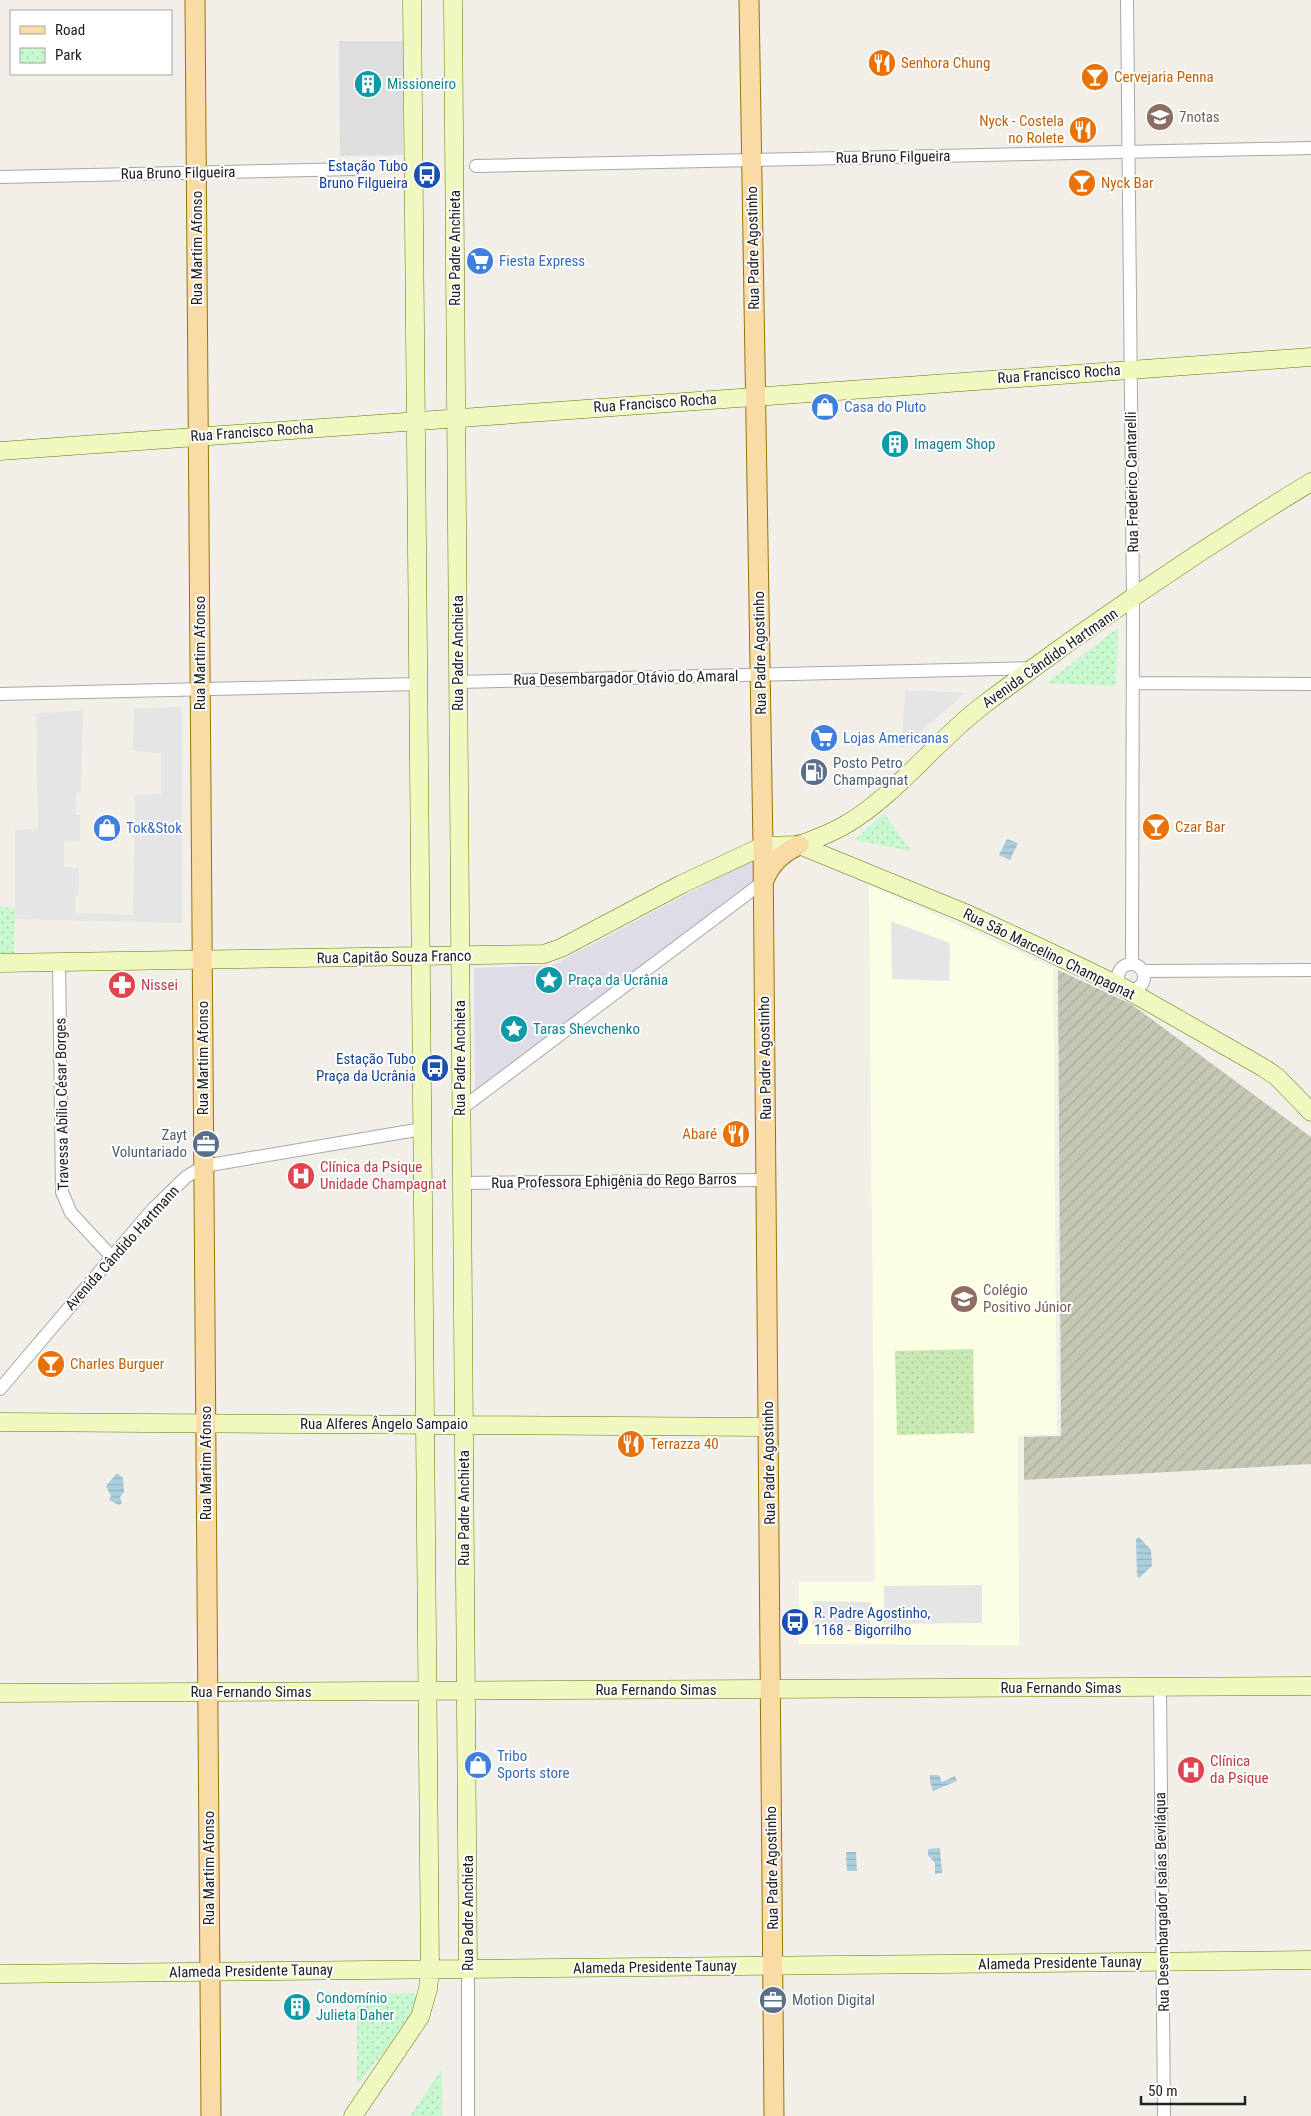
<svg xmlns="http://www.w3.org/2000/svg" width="1311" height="2116" viewBox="0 0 1311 2116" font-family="'Roboto Condensed',sans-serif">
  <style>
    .residential { fill: #dfdede }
    .education { fill: #fcfee4 }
    .construction { fill: url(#construction-furrows) }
    .grass { fill: url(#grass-dots) }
    .park { fill: url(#park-dots) }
    .parking { fill: #e5e5e5 }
    .plaza { fill: #dddce7 }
    .water { fill: url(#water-rules) }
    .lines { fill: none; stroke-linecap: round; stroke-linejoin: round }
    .street-casing { stroke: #a8a8a8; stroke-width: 14 }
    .secondary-casing { stroke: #647808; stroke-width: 19 }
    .primary-casing { stroke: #9a7305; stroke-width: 21 }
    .street { stroke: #fff; stroke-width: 12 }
    .secondary { stroke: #f1f8bf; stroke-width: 18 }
    .primary { stroke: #f9dba5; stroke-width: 19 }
    .labels { text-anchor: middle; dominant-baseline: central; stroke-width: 4; stroke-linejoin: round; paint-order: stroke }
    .food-label { font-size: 15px; fill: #c56008; stroke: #fff; text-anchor: start }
    .culture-label { font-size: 15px; fill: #0d838f; stroke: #fff; text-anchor: start }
    .education-label { font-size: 15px; fill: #785e54; stroke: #fff; text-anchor: start }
    .street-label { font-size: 15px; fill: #212121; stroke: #fff }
    .transit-label { font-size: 15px; fill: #164399; stroke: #fff; text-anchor: end }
    .shop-label { font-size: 15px; fill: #366cbe; stroke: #fff; text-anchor: start }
    .service-label { font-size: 15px; fill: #4e5e75; stroke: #fff; text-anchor: start }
    .health-label { font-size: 15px; fill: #be3a42; stroke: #fff; text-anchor: start }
  </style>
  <defs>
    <pattern id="construction-furrows" width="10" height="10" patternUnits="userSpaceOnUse" patternTransform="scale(1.25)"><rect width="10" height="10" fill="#c5c6b4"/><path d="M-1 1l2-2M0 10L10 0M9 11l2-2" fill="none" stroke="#a9aa9a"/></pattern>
    <pattern id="grass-dots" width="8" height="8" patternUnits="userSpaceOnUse" patternTransform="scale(1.25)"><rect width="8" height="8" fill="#c8e9b1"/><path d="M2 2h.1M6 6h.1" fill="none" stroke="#acc898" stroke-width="1.8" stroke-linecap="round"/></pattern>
    <pattern id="park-dots" width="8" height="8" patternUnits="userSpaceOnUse" patternTransform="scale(1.25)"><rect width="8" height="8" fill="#c8f8cf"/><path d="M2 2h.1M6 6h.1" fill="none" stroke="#acd4b1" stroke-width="1.8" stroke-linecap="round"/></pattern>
    <pattern id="water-rules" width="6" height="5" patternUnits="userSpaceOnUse" patternTransform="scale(1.25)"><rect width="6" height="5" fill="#abcedd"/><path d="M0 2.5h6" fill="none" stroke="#93b1bd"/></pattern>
  </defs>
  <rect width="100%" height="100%" fill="#f1efe8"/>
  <!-- residential -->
  <path class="residential" d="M339,41H403V155L340,156Z"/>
  <!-- education -->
  <path class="education" d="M869,885L1053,968L1057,1434L1018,1435L1019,1645L799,1644V1582H875Z"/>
  <!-- construction -->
  <path class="construction" d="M1058,970L1131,1004L1311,1137V1464L1024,1480V1437L1061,1436Z"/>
  <!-- grass -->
  <path class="grass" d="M973,1349L974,1433L897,1435L895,1351Z"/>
  <!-- park -->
  <path class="park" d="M1118,628L1116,686L1046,683Z
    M884,813L911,851L855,840Z
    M0,906L15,909L14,953H0Z
    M413,1993L418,1997L416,2011L357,2085V1994Z
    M442,2069V2116H410Z"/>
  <!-- parking -->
  <path class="parking" d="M905,690L965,693L902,748Z
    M182,707V923L15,919V830L38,829L36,713L83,711L81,792L76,793V815H80V841L64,842V867L79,868V895L75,896V913L133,915L135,795L161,794V753L133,751L134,709Z
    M891,921L950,943L949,981L892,979Z
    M982,1585V1623L884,1624V1586Z
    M813,1601L871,1602L870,1626L812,1625Z"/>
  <!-- plaza -->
  <path class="plaza" d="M755,858L757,881L475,1091L474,968L553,965Z"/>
  <!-- water -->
  <path class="water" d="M1007,839L1018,843L1010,860L999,855Z
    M117,1473L123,1478L124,1492L120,1497L122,1503L119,1505L109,1500L111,1496L106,1486Z
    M1139,1537L1151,1550L1152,1566L1139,1578L1137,1576L1136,1539Z
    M930,1775H939L942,1782L955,1776L957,1781L933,1791L930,1782Z
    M940,1848L942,1873L935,1874V1863L928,1855V1849Z
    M846,1852H856L857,1871H847Z"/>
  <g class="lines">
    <defs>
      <path id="street" d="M1127,0L1133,599L1132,963
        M476,166L1311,148
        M0,177L355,169
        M458,682L1035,668
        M1133,683L1311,684
        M0,694L418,684
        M59,962L62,1192L71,1213L112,1257
        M1118 977a13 13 0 1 1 26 0a13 13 0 1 1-26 0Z
        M1143,971L1311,970
        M461,1109L763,882
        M461,1183L766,1180
        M0,1389L152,1210L186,1177L204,1166L422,1129
        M1160,1687L1164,2116
        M468,2116V1969"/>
      <path id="secondary" d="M453,0L468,1969
        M0,451L1311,357
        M799,845C815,839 830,834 845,825C895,796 935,742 982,706C1088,626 1198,551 1311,482
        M0,963L544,954L561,948L682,884L763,846L799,845L965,913L1041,948L1124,988L1264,1068L1277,1077L1311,1112
        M0,1422L768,1427
        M0,1693L1311,1686
        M0,1974L1311,1960
        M353,2116L420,2017L428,1989L430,1969L412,0"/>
      <path id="primary" d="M195,0L211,2116
        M749,0L763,846L774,2116
        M764,880C771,863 782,853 799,845"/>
    </defs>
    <!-- street casing -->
    <use href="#street" class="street-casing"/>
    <!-- secondary casing -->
    <use href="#secondary" class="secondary-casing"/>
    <!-- primary casing -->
    <use href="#primary" class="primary-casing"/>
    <!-- street -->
    <use href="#street" class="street"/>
    <!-- secondary -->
    <use href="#secondary" class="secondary"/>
    <!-- primary -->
    <use href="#primary" class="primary"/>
  </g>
  <!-- icons -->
  <defs>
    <symbol id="restaurant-disc" viewBox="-11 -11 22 22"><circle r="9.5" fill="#e8710a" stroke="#fff"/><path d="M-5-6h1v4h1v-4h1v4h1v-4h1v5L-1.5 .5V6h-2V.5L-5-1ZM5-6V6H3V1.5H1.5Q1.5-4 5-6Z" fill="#fff"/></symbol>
    <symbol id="bar-disc" viewBox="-11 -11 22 22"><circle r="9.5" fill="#e8710a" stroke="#fff"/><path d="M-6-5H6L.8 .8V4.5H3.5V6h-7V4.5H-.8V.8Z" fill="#fff"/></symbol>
    <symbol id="building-disc" viewBox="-11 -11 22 22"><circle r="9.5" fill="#0f9aa8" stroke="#fff"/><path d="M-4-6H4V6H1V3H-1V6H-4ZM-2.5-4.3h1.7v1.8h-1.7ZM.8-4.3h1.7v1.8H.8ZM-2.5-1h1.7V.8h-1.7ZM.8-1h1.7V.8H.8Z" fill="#fff"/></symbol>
    <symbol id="school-disc" viewBox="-11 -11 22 22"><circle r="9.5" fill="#8d6e63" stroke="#fff"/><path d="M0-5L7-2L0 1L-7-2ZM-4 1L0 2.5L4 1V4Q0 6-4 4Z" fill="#fff"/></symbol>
    <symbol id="bus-disc" viewBox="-11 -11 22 22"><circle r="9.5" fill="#1a4fb4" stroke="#fff"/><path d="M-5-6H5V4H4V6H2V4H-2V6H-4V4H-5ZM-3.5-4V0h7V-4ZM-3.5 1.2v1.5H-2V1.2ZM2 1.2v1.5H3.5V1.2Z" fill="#fff"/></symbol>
    <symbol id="supermarket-disc" viewBox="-11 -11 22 22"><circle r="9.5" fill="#3f7fe0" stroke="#fff"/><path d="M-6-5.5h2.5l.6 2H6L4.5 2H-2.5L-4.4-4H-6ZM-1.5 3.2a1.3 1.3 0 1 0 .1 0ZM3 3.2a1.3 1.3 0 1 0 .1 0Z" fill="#fff"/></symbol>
    <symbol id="shop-disc" viewBox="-11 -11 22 22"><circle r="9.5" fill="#3f7fe0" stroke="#fff"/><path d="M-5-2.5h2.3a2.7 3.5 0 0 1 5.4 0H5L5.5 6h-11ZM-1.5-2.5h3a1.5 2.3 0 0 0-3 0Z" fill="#fff"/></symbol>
    <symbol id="fuel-disc" viewBox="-11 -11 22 22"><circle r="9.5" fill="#5c6f8a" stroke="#fff"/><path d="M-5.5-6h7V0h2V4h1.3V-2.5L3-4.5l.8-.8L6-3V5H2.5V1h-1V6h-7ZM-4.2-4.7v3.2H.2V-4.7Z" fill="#fff"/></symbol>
    <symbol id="sight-disc" viewBox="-11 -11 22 22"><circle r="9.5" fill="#0f9aa8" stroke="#fff"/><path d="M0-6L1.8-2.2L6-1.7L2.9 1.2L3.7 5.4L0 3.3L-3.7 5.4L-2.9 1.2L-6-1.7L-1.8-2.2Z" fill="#fff"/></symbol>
    <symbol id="pharmacy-disc" viewBox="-11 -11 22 22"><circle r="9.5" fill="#e0444e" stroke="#fff"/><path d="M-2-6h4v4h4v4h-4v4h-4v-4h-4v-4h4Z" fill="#fff"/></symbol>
    <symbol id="office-disc" viewBox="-11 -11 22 22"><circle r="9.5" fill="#5c6f8a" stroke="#fff"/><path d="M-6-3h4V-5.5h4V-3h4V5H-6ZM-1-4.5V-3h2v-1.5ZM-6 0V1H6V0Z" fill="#fff"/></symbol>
    <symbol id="hospital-disc" viewBox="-11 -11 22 22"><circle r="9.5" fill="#e0444e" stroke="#fff"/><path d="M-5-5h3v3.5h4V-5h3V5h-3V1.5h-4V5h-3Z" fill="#fff"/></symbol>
  </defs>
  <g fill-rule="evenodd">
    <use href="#restaurant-disc" x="866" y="47" width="32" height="32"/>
    <use href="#bar-disc" x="1079" y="61" width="32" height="32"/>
    <use href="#building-disc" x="352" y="68" width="32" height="32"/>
    <use href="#school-disc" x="1144" y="101" width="32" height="32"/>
    <use href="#restaurant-disc" x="1067" y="114" width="32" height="32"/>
    <use href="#bus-disc" x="411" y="159" width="32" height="32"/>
    <use href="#bar-disc" x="1066" y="167" width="32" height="32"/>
    <use href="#supermarket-disc" x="464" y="245" width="32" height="32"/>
    <use href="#shop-disc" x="809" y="391" width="32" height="32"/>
    <use href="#building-disc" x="879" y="428" width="32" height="32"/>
    <use href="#supermarket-disc" x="808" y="722" width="32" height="32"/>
    <use href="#fuel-disc" x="798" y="756" width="32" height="32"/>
    <use href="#bar-disc" x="1140" y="811" width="32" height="32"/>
    <use href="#shop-disc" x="91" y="812" width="32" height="32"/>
    <use href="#sight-disc" x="533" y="964" width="32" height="32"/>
    <use href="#pharmacy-disc" x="106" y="969" width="32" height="32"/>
    <use href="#sight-disc" x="498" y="1013" width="32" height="32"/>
    <use href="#bus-disc" x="419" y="1052" width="32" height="32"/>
    <use href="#restaurant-disc" x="720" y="1118" width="32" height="32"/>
    <use href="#office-disc" x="190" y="1128" width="32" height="32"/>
    <use href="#hospital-disc" x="285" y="1160" width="32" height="32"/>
    <use href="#school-disc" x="948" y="1283" width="32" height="32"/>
    <use href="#bar-disc" x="35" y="1348" width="32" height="32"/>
    <use href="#restaurant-disc" x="615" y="1428" width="32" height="32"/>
    <use href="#bus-disc" x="779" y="1606" width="32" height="32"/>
    <use href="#shop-disc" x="462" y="1749" width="32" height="32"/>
    <use href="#hospital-disc" x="1175" y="1754" width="32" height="32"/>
    <use href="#office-disc" x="757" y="1984" width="32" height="32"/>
    <use href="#building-disc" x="281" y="1991" width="32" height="32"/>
  </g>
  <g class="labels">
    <!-- food labels -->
    <g class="food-label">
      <text x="901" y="63">Senhora Chung</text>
      <text x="1114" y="77">Cervejaria Penna</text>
      <text x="1064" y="121" text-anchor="end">Nyck - Costela<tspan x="1064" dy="17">no Rolete</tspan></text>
      <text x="1101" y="183">Nyck Bar</text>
      <text x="1175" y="827">Czar Bar</text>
      <text x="717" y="1134" text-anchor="end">Abaré</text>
      <text x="70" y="1364">Charles Burguer</text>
      <text x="650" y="1444">Terrazza 40</text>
    </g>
    <!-- culture labels -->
    <g class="culture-label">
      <text x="387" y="84">Missioneiro</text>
      <text x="914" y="444">Imagem Shop</text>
      <text x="568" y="980">Praça da Ucrânia</text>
      <text x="533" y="1029">Taras Shevchenko</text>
      <text x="316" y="1998">Condomínio<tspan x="316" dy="17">Julieta Daher</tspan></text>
    </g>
    <!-- education labels -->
    <g class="education-label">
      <text x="1179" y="117">7notas</text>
      <text x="983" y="1290">Colégio<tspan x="983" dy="17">Positivo Júnior</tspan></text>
    </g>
    <!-- street labels -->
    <g class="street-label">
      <text transform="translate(893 157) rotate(-1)">Rua Bruno Filgueira</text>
      <text transform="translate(178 173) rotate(-1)">Rua Bruno Filgueira</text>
      <text transform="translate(197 248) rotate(-90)">Rua Martim Afonso</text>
      <text transform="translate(455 248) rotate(-90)">Rua Padre Anchieta</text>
      <text transform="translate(753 248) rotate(-91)">Rua Padre Agostinho</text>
      <text transform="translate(1059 374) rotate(-4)">Rua Francisco Rocha</text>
      <text transform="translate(655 403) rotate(-4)">Rua Francisco Rocha</text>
      <text transform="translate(252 432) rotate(-4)">Rua Francisco Rocha</text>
      <text transform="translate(1132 482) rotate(-91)">Rua Frederico Cantarelli</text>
      <text transform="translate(200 653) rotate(-90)">Rua Martim Afonso</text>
      <text transform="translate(458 653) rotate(-90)">Rua Padre Anchieta</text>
      <text transform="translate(760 653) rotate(-91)">Rua Padre Agostinho</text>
      <text transform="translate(1050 658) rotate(-35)">Avenida Cândido Hartmann</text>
      <text transform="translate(626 678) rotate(-1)">Rua Desembargador Otávio do Amaral</text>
      <text transform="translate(1049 954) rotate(26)">Rua São Marcelino Champagnat</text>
      <text transform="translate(394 957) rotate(-1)">Rua Capitão Souza Franco</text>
      <text transform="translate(203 1058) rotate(-90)">Rua Martim Afonso</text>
      <text transform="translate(460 1058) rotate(-90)">Rua Padre Anchieta</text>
      <text transform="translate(765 1058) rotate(-91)">Rua Padre Agostinho</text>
      <text transform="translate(62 1104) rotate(-91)">Travessa Abílio César Borges</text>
      <text transform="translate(614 1181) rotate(-1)">Rua Professora Ephigênia do Rego Barros</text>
      <text transform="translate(122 1248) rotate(-48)">Avenida Cândido Hartmann</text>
      <text x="384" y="1424">Rua Alferes Ângelo Sampaio</text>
      <text transform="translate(206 1463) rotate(-90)">Rua Martim Afonso</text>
      <text transform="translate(769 1463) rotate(-91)">Rua Padre Agostinho</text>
      <text transform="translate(464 1508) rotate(-90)">Rua Padre Anchieta</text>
      <text x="1061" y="1688">Rua Fernando Simas</text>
      <text x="656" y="1690">Rua Fernando Simas</text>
      <text x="251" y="1692">Rua Fernando Simas</text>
      <text transform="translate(209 1868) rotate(-90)">Rua Martim Afonso</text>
      <text transform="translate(772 1868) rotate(-91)">Rua Padre Agostinho</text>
      <text transform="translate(1162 1902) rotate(-91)">Rua Desembargador Isaías Beviláqua</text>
      <text transform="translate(468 1913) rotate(-90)">Rua Padre Anchieta</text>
      <text transform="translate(1060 1963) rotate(-1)">Alameda Presidente Taunay</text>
      <text transform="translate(655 1967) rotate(-1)">Alameda Presidente Taunay</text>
      <text transform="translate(251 1971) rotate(-1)">Alameda Presidente Taunay</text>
    </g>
    <!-- transit labels -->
    <g class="transit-label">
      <text x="408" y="166">Estação Tubo<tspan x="408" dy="17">Bruno Filgueira</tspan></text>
      <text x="416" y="1059">Estação Tubo<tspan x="416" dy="17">Praça da Ucrânia</tspan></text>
      <text x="814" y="1613" text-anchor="start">R. Padre Agostinho,<tspan x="814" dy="17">1168 - Bigorrilho</tspan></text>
    </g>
    <!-- shop labels -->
    <g class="shop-label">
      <text x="499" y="261">Fiesta Express</text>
      <text x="844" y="407">Casa do Pluto</text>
      <text x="843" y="738">Lojas Americanas</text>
      <text x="126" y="828">Tok&amp;Stok</text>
      <text x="497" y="1756">Tribo<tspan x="497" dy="17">Sports store</tspan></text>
    </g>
    <!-- service labels -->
    <g class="service-label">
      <text x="833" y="763">Posto Petro<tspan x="833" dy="17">Champagnat</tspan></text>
      <text x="187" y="1135" text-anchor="end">Zayt<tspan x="187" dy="17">Voluntariado</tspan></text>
      <text x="792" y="2000">Motion Digital</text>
    </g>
    <!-- health labels -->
    <g class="health-label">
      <text x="141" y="985">Nissei</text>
      <text x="320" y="1167">Clínica da Psique<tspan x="320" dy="17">Unidade Champagnat</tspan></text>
      <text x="1210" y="1761">Clínica<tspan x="1210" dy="17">da Psique</tspan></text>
    </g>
  </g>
  <!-- legend -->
  <rect x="10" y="10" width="162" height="65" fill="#ffffff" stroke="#a6a6a6"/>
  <rect x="20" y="26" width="25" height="8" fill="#f9dba5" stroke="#a6a6a6"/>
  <text x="55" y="35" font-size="15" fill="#212121">Road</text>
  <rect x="20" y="48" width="25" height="15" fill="url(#park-dots)" stroke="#a6a6a6"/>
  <text x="55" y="60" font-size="15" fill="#212121">Park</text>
  <!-- scale -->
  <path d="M1141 2096v8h104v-8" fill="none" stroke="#212121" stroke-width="2.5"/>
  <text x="1148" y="2096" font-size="15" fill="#212121" stroke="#ffffff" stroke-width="4" paint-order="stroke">50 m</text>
</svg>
